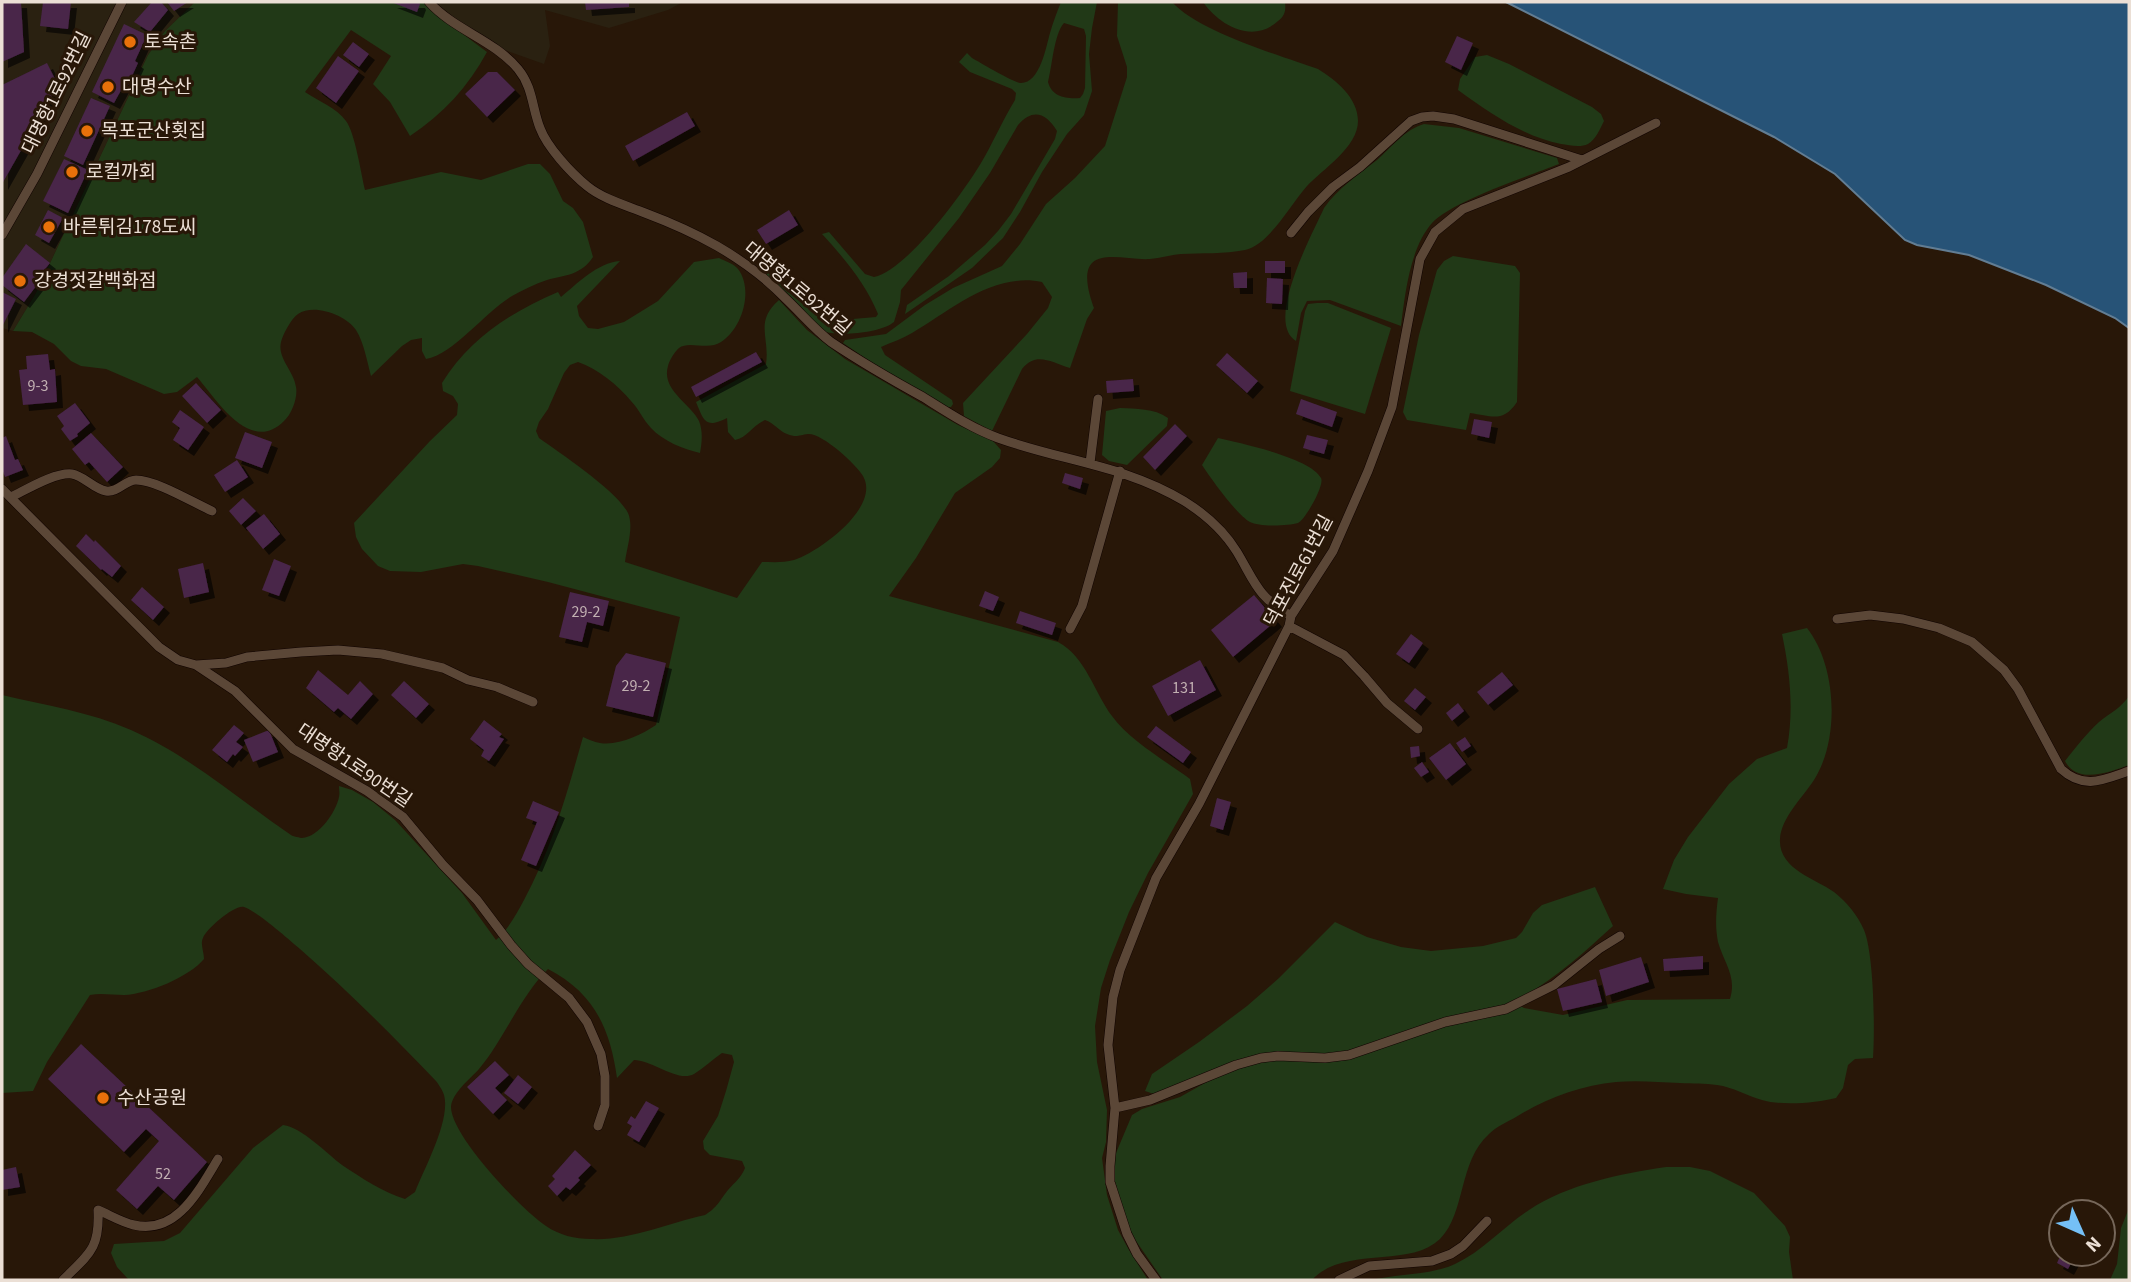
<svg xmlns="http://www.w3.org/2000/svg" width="2131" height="1282" viewBox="0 0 2131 1282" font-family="'Source Sans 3','Noto Sans KR',sans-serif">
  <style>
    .commercial { fill: #2a2111 }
    .green { fill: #213917; fill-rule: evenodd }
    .water { fill: #275377; stroke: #627d93; stroke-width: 2 }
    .building { fill: #48254a; filter: url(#shadow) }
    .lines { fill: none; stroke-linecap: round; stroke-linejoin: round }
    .service-casing { stroke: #100300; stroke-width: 10 }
    .service { stroke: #5b4737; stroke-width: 9 }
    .food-dot { fill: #e8710a; stroke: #281708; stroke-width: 2.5 }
    .labels { text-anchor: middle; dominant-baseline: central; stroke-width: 6; stroke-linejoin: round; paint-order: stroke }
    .number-label { font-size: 16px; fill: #c2b0b2 }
    .poi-label { font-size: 19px; fill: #ebdfd5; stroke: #281708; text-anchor: start }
    .street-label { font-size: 19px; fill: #ebdfd5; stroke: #281708 }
  </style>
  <defs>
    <filter id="shadow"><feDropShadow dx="6" dy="6" stdDeviation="0" flood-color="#0009"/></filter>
  </defs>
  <rect width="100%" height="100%" fill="#281708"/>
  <!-- commercial -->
  <path class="commercial" d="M2,2H195L165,31L148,55L36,293L13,331L2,328Z
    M431,2H683L668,10L609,28L545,10L550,46L544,64L502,49L443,13Z"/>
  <!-- green -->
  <path class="green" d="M195,2H423L432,11L487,52C468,87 443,114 410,136L390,102L373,84L391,56L351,30L305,92C318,101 337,108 346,121C355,133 361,173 365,190L441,172L481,180L528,164H540L550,174L563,201L573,208L583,222L593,257C581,275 566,275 547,280C535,284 523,290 512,296C485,312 454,354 426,359L422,351V338L411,340L402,346L371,376C367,361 364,343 356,330C346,315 314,303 298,314C291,319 283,334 281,342C277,358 294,371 296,387C298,397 292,414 284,421C250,455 217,400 197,377L177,392L164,394L106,369L81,366L71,361L54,344L32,332L13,331L36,293L148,55L165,31Z
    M1061,2H1097L1092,28L1089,54L1092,91L1084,115L1067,134L1042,172L1020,212L1003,238L972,268L905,314L907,305L949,276L985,245L998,231L1011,214L1055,139L1057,131C1046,113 1033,108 1018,125L990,173L959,218L901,290L900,302L894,322C881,333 838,337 823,331L761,270L766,271L787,287L822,315L853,319L876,317L878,314C866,284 844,258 822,234L829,232L865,274L874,277C907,270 963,193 981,163C993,143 1002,121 1015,100L1016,93L1012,89L970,72L959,62L967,53L972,58C981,63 1014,83 1021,83C1040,83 1046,47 1050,33C1053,22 1057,12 1061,2ZM1064,23L1084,29L1086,36L1085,88L1083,94L1080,98C1066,99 1052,97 1048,82C1052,67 1054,34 1064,23Z
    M1118,2H1172C1199,32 1279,55 1318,69C1336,80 1358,98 1358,121C1358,147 1323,169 1307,186C1290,205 1270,244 1245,250C1224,254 1202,253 1181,254C1171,255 1160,258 1150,259C1135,260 1115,255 1102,258C1098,259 1095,260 1092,263C1082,273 1090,297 1094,308L1087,319L1070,368C1051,362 1036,351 1022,369L992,431L964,416L963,403L1027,334L1048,308L1052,297L1042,282C993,272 951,310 912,333C902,339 892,342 881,347L885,355L952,400L953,404L951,407H946L874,364L843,343L845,340L886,334L925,305L953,288L1002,266L1020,244L1046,204L1075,178L1105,146L1127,77V67L1117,36Z
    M1203,2H1285C1286,10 1285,16 1278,21C1253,44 1220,26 1203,2Z
    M1487,55L1509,64L1592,107L1601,114L1604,121C1600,129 1596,139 1588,144C1580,148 1569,145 1561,144C1522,136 1490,113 1458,90L1460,79L1475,57Z
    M1424,124L1459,128L1557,158L1559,164C1529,176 1452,201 1432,223C1410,248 1405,294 1401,326L1330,300L1307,301L1301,313L1296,341C1264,322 1313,233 1324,208C1338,188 1358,175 1377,160C1392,147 1404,130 1424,124Z
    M1453,256L1515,266L1520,273L1517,402C1503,423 1492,416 1470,413L1466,430L1407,420L1403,412L1419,335L1437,270L1444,261Z
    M719,258C725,261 734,264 738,269C754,290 742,329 721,342C708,351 689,340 679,348C675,351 669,361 668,366C661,390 690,403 699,421C703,431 702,442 700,453C683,449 663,441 651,428C643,420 639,409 631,401C618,385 598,369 578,362L570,365L564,373L548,409L539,422L536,431L539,438C560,453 617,491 628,513C634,527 627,547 625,562L737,598L762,562C773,562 783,563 794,560C819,552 881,507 863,476C856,464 822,433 808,434C799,435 797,438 787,434C779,431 774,423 765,420C752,426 747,438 735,440L728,432L727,418C705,429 704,421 696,402L766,364C770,337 754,322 779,300L807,330L845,359L958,425L993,441L1001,450L1000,458L992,467L955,493L916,558L889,596L1058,642C1086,657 1094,692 1112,716C1130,741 1166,761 1190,779L1193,794L1148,873L1129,912L1110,960L1101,988L1095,1026L1097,1062L1107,1110L1106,1142L1102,1158L1107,1195L1118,1230L1129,1250L1148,1280H129L117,1267L111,1253L114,1244L164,1241L180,1233L253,1148L283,1125C303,1128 326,1153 342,1165C362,1178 382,1192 405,1199L415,1192C424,1169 451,1120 444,1095C443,1091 439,1085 436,1081C392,1035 348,991 300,949C288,939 258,912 244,907C235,904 206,929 203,938C200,944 204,952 204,959C189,977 148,994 124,995C112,995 101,993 90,995L47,1062L33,1091L2,1093V695C45,705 90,712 131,730C190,756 238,799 291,835C292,836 301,838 302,838C319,837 336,812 339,797C340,793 339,790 339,786L352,790L373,802L395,820L462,893L496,940C509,928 516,915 524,900C552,848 567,793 583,737C588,739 594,742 600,743C618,746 641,735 656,725L680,617L548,582L478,566L463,564L421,572L390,571L378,566L362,549L356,537L354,523L430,441L457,415L458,404L453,396L443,391L442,383C469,339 511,312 558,292L561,297C578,283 597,263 620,261L577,306L579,316L588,328L598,329L624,322L658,301L694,262ZM548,969C594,993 610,1028 617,1078L634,1060C652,1060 678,1083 694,1074C704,1068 713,1059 722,1053L732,1055L734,1062L726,1091L718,1116L703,1141L704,1149L710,1155L742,1161L745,1168C741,1178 735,1182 728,1190C719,1201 718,1207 705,1215C668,1223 629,1241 591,1239C575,1239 559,1235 546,1226C522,1210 451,1136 451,1107C452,1093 470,1079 479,1069C505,1038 519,998 548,969Z
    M1317,303H1328L1391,328L1365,414L1290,391L1305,311L1308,304Z
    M1120,408C1136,409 1154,408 1168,418L1167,426L1127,465L1109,461L1102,455L1106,411Z
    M1218,438C1240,443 1311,458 1321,478C1325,485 1305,520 1298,523C1288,526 1259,527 1250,522C1236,514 1212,480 1202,465Z
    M1807,628C1837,666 1840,739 1814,780C1803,797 1781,818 1780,839C1778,869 1816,879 1834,892C1847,902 1858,916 1864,930C1874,954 1875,1030 1873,1058L1855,1059L1848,1065L1843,1088L1836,1098C1817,1103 1781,1106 1762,1100C1747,1096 1733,1087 1717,1085C1705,1083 1692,1084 1680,1083C1659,1082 1636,1080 1616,1082C1581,1085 1545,1099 1516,1117C1507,1122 1496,1127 1489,1134C1458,1162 1466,1213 1440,1239C1409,1269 1344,1245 1312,1280H1163L1136,1241L1126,1221L1113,1174L1116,1153L1132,1115L1142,1109L1180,1097L1228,1070L1154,1094L1145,1091L1152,1074L1199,1042L1247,1006L1279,978L1335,922L1367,937L1401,947L1431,951L1483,946L1516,938L1522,932L1533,913L1542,905L1595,887L1613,926C1580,956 1554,980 1514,1002L1524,1008L1563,1015L1627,1000L1730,999C1737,976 1724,963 1718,942C1715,927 1716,913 1718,898L1686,894L1663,889L1674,860L1688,837L1729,784L1757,759L1787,748C1794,710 1790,672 1782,634Z
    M2129,696V765C2110,772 2077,785 2065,761C2076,747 2086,734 2099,722C2110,713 2121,708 2129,696Z
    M1666,1167H1690L1710,1171L1754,1193L1785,1226L1790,1237L1789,1252L1793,1280H1371C1397,1274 1432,1275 1455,1264C1483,1251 1504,1226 1529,1210C1568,1184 1620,1174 1666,1167Z
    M2129,1208V1280H2110L2117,1264L2121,1228Z"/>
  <!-- water -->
  <path class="water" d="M1506,2H2129V328L2115,318L2046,285L1969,255L1917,245L1905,240L1835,174L1774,137Z"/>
  <!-- building -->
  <path class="building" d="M2,2H21L24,52L2,62Z
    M43,2H71L68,29L40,26Z
    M152,2H161L168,10L150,32L134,22Z
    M167,2H188L174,11Z
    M391,2H419L420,4L417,12Z
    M585,2H629V7L586,10Z
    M124,24L147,35L135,61L138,63L128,85L125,83L114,103L92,92Z
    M1457,36L1473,43L1461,70L1445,62Z
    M353,42L369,54L359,67L343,55Z
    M338,56L359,71L336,103L316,88Z
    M47,63L58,85L2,184V85Z
    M488,72H497L515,90L487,117L465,94Z
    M91,98L110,106L83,165L64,156Z
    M687,112L695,126L633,161L625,146Z
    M64,159L88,170L68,213L43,201Z
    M48,210L63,218L49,243L35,235Z
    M789,210L798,225L766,244L757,230Z
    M26,244L50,263L37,279L40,281L24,302L2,285V278Z
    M1265,261H1285V273H1265Z
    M1247,272V288H1234L1233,273Z
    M1267,278L1283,279L1282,304L1266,303Z
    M2,292L16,299L2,327Z
    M756,352L762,362L696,397L691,387Z
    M1227,353L1258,381L1247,393L1216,365Z
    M48,354L50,370L55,369L57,402L23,405L19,370L27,369L26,356Z
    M1133,379L1134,391L1107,393L1106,381Z
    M196,383L221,410L207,423L182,396Z
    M1301,399L1337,412L1332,427L1296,414Z
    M75,403L90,423L77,434L78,436L70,441L61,429L64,426L57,416Z
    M180,410L204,427L188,450L173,440L180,428L172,422Z
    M1474,419L1492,422L1489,438L1471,434Z
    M1175,424L1187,436L1155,470L1143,457Z
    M245,432L272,442L262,468L235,458Z
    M91,433L123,467L107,482L89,462L85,465L72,449Z
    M1307,435L1328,440L1324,454L1303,448Z
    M6,436L15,460L18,459L23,470L5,477L2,469V438Z
    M237,460L248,477L225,492L214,475Z
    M1065,473L1083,478L1080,489L1062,483Z
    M243,498L256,511L241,525L229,511Z
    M264,514L280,534L263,549L246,528Z
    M86,534L94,542L95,540L121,566L112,577L102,569L101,570L76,546Z
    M274,559L291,566L279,596L262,590Z
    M203,563L209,592L184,598L178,569Z
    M142,587L164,607L153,620L131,600Z
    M985,591L999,597L993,611L979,606Z
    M570,592L609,601L603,626L587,622L582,642L559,637Z
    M1254,595L1276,621L1233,657L1211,630Z
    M1020,611L1056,623L1052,635L1016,623Z
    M1411,634L1423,643L1409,663L1396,654Z
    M626,653L666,663L653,717L606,706L616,666Z
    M1200,660L1216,690L1168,716L1152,686Z
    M318,670L348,695L360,681L373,694L351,719L338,708L334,712L306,688Z
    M1502,672L1513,685L1488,705L1477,692Z
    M404,681L429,704L416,718L391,695Z
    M1415,688L1426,697L1415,710L1404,701Z
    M1458,703L1464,711L1452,721L1446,713Z
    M484,720L502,734L499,737L504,739L489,761L481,756L484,750L470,739Z
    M234,725L244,733L236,742L243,747L235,756L233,754L227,762L212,750Z
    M1156,726L1191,752L1183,763L1147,737Z
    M269,730L278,752L253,762L244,740Z
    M1465,737L1471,746L1462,752L1456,743Z
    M1450,743L1466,764L1446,780L1429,758Z
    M1419,746L1420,756L1411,758L1410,747Z
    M1422,762L1429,772L1421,777L1414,768Z
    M1217,798L1231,802L1223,830L1210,826Z
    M533,801L559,812L536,866L521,860L537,822L526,818Z
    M1703,956V969L1664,971L1663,959Z
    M1641,957L1649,982L1606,996L1599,970Z
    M1596,979L1602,1002L1563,1011L1557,989Z
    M81,1044L207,1162L174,1200L158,1186L137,1209L116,1190L159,1141L146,1129L124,1152L48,1079Z
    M495,1061L509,1075L495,1088L507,1100L493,1114L467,1087Z
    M518,1075L532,1087L518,1104L504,1093Z
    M646,1101L659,1108L639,1142L627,1135L632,1126L627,1123L631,1116L635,1119Z
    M575,1150L591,1165L578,1178L580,1180L570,1190L566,1187L557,1196L548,1186L555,1179L552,1176Z
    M16,1167L20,1187L2,1190V1170Z
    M2086,1203L2097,1209L2096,1212H2081Z
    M2061,1254H2076L2068,1269L2057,1263Z"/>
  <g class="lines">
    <defs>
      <path id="service" d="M429,2C454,30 494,40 518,69C533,87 532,108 540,128C547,147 571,173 587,186C603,199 625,205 645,213C669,222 694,233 717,246C741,260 766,278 785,298C801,313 814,329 831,342C861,362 892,380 923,397C947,412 971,428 998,438C1062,461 1124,465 1184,501C1205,514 1224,531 1237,552C1256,584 1257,596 1291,616
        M1291,233L1308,212L1333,187L1360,167L1411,121L1422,117L1433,116L1454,119L1582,160
        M2,235L37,174L122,2
        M1090,463L1098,399
        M2,489L159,647L178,660L196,665L235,691L293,749L367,791L403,817L443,865L477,900L511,945L528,964L569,998L587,1022L601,1054L605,1076V1105L598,1126
        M11,497C26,490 55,472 72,474C84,476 94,489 106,491C118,493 125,480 136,480C156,480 192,502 212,511
        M1837,619L1870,615L1903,619L1939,628L1972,642L2004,670L2018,689L2061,769C2084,790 2103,780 2129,771
        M1289,626L1344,655L1364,676L1387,703L1418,729
        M1070,629L1082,606L1120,471
        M196,665L226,663L247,657L301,652L338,650L382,654L443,668L468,680L497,687L533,702
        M1115,1108L1150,1100L1236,1065L1261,1058L1278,1056L1325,1058L1349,1055L1445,1022L1506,1009L1554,985L1599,949L1620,936
        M63,1280C89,1254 100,1249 98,1210C110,1215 121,1222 134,1225C177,1235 199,1190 218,1159
        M1156,1280L1137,1254L1127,1234L1110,1182V1166L1115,1108L1108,1045L1113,997L1120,970L1156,878L1199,804L1289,626L1291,616L1333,551L1368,471L1392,407L1420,259L1435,232L1463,209L1569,167L1656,123
        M1339,1280L1369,1266L1432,1261L1451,1254L1463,1246L1487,1221"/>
    </defs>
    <!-- service casing -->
    <use href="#service" class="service-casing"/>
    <!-- service -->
    <use href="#service" class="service"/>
  </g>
  <!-- markers -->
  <g class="food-dot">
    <circle cx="130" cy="42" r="7"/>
    <circle cx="108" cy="87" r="7"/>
    <circle cx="87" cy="131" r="7"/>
    <circle cx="72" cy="172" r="7"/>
    <circle cx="49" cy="227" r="7"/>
    <circle cx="20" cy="281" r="7"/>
    <circle cx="103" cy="1098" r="7"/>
  </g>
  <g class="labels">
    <!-- number labels -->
    <g class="number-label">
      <text x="38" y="386">9-3</text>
      <text x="586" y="612">29-2</text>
      <text x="636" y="686">29-2</text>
      <text x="1184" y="688">131</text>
      <text x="163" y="1174">52</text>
    </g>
    <!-- poi labels -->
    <g class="poi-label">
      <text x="144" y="42">토속촌</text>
      <text x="122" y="87">대명수산</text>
      <text x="101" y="131">목포군산횟집</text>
      <text x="86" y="172">로컬까회</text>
      <text x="63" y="227">바른튀김178도씨</text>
      <text x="34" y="281">강경젓갈백화점</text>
      <text x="117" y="1098">수산공원</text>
    </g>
    <!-- street labels -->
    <g class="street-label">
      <text transform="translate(57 93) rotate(-64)">대명항1로92번길</text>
      <text transform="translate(797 289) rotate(40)">대명항1로92번길</text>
      <text transform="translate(1299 571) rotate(-62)">덕포진로61번길</text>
      <text transform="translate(354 766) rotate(34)">대명항1로90번길</text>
    </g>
  </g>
  <!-- border -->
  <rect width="2131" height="1282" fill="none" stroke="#ebdfd5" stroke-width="7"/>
  <!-- north arrow -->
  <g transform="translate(2082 1233) rotate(135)"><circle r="33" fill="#281708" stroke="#76675a" stroke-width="2"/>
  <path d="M0-5L12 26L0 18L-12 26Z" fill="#75c0f6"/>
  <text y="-10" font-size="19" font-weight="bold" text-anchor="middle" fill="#ebdfd5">N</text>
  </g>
</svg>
